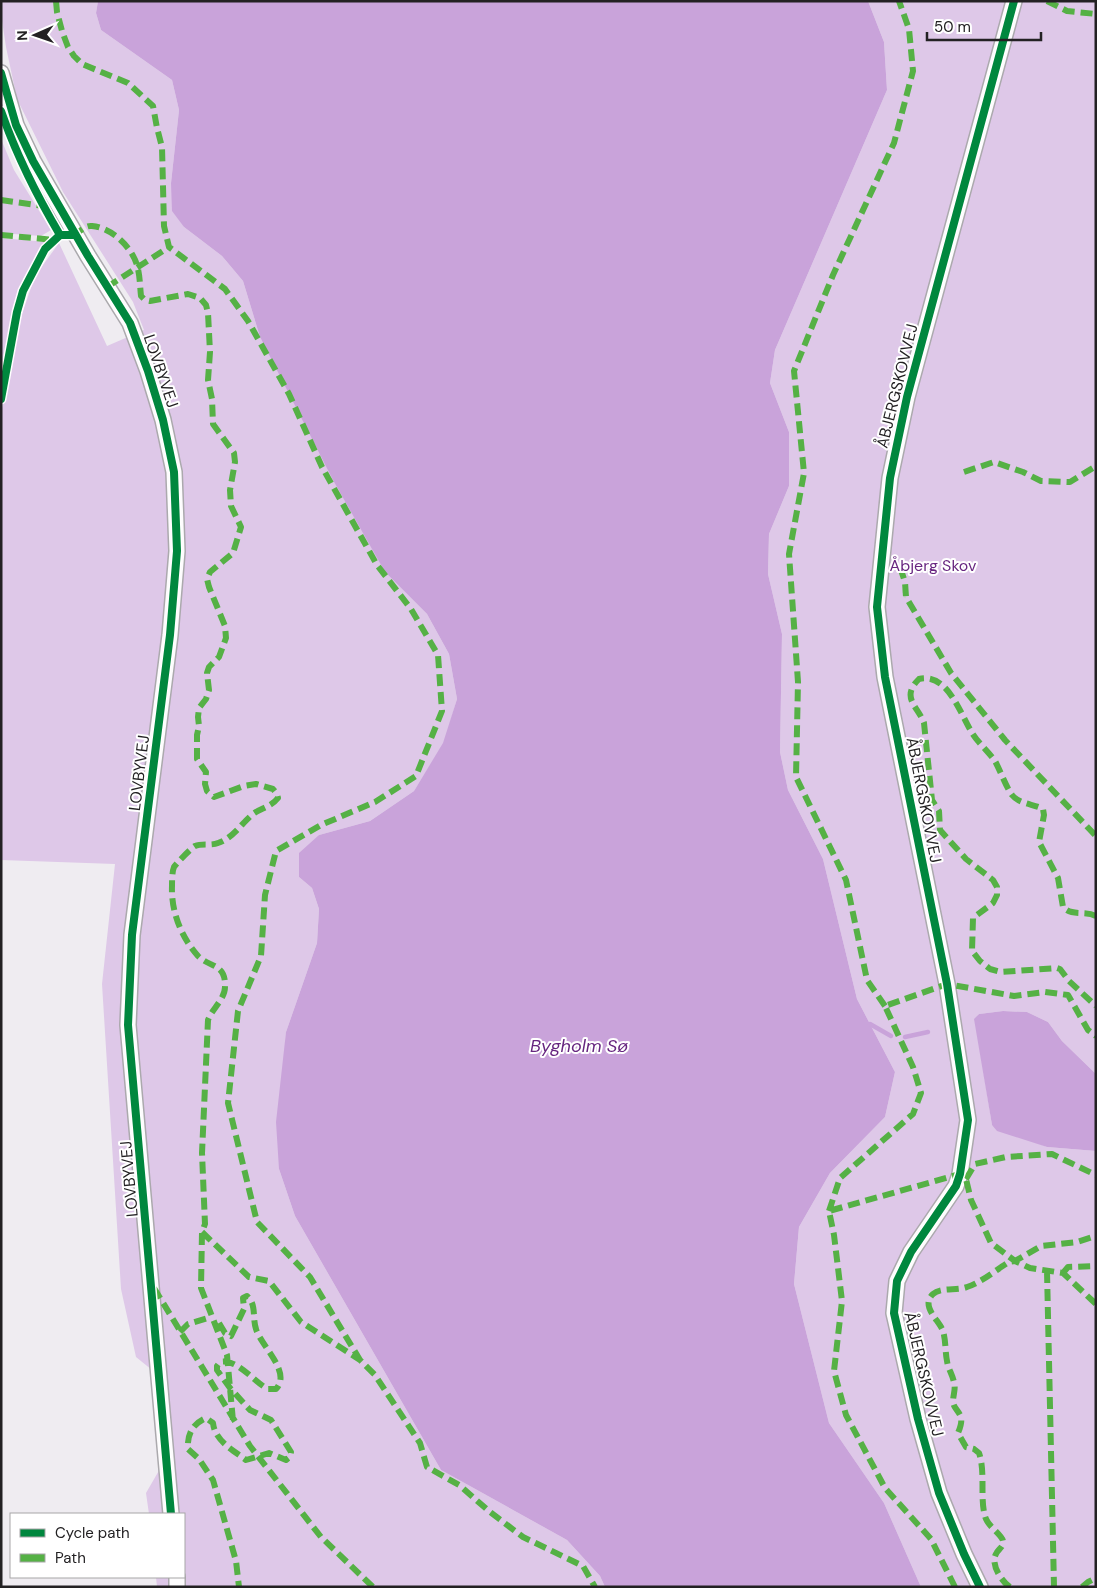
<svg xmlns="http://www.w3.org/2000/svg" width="1097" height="1588" viewBox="0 0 1097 1588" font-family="'DM Sans',sans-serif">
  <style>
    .green { fill: #dec8e8 }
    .water { fill: #c9a3da }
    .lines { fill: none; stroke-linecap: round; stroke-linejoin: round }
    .stream { stroke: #c9a3da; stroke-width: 4.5 }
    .minor-casing { stroke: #aba9ad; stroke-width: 18 }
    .path { stroke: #cccccd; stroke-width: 2.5; stroke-dasharray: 4 4; stroke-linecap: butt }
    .minor { stroke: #fdfcfd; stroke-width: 15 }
    .quiet { stroke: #55b145; stroke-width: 6; stroke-dasharray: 12 6; stroke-linecap: butt }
    .cycleway-casing { stroke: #fff; stroke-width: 11 }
    .cycleway { stroke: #00873e; stroke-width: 8 }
    .labels { text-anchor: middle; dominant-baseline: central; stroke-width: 4; stroke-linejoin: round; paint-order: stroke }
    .street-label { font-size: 16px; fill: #232123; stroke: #fff }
    .park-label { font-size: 16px; fill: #682680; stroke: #fff }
    .water-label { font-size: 18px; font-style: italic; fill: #66257f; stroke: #fff }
  </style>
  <rect width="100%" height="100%" fill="#efecf1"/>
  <!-- green -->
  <path class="green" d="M1,1H98L96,13L101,30L172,80L179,110L171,183L184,227L222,256L243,281L260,337L385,572L427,614L449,654L457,699L444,743L414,791L370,821L319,835L299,877L312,888L319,909L317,943L286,1032L279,1169L295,1216L441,1470L567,1540L600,1576L605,1587H157L156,1577H184V1514H149L146,1493L172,1448L168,1383L136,1357L121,1289L102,984L115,864L1,860V413L22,314L35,276L59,243L107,346L144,330L133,302L63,192L17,99L6,47L1,14Z
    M868,1H1096V1074L1062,1041L1048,1022L1027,1012L1003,1011L979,1014L975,1019L992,1125L1047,1147L1096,1151V1587H921L884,1503L829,1423L794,1284L799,1227L830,1173L885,1117L895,1072L857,999L823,859L788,790L780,752L782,634L768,574L769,534L789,486V432L770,383L775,350L887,90L884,42Z
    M1,139L14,170L51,230L41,236L1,233Z
    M1,238L47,242L23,279L13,310L1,379Z"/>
  <!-- water -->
  <path class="water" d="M98,1H868L884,42L887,90L775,350L770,383L789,432V486L769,534L768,574L782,634L780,752L788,790L823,859L857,999L895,1072L885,1117L830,1173L799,1227L794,1284L829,1423L884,1503L921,1587H605L600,1576L567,1540L441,1470L295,1216L279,1169L276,1122L286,1032L317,943L319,909L312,888L299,877V853L319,835L370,821L414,791L443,743L457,699L449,654L427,614L385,572L333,480L260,337L243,281L222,256L184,227L172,211L171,183L179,110L172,80L101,30L96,13Z
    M1003,1011L1027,1012L1048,1022L1062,1041L1096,1074V1151L1047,1147L997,1131L992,1125L974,1019L979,1014Z"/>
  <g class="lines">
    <!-- stream -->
    <path class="stream" d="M870,1024L891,1036
      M905,1037L928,1032"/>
    <defs>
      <path id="minor" d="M1,73L16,125L33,161L88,256L130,323L148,371L163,420L174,472L177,551L170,635L132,935L128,1025L171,1514
        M177,1577V1587
        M980,1587L964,1554L939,1493L918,1419L894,1313L897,1281L911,1252L956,1186L960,1174L968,1120L947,984L885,677L877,607L890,478L907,397L1014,1"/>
    </defs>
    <!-- minor casing -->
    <use href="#minor" class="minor-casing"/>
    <!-- path -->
    <path class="path" d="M904,589L903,596L906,597"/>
    <!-- minor -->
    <use href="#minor" class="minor"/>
    <!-- quiet -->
    <path class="quiet" d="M56,1L57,12L62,31L68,47L74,56L82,64L128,83L153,106L157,128L162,147L164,226L169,247L225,289L248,321L289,394L322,467L377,565L411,609L438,655L442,711L416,776L375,802L321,825L276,851L265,895L261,956L238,1011L228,1103L257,1222L310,1277L360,1360
      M1047,1L1067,11L1096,14
      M1,200L43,206
      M1,235L55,240
      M72,235C80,234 83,225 92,226C113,228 134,249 138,269C140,278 140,287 141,296L145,300L150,301L188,294L200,298L206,305L208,313L210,352L208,380L212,399L213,424L234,453L235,462L230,490L231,506L241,527L233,553L210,572L207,579L209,587L225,626L226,638L219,657L209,667L207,673L209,690L206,699L199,708L198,717L199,726L197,735V759L206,772L205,784L207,791L214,797L244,786L256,784L273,789L277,794L278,798C271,807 261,808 253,814C241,824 233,838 218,843C211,846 202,843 195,846C191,848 176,864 174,867C172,872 172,881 172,886C171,911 181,937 198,956C210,968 226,963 225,987C225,999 212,1009 208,1020L202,1153L205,1224L202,1232L201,1288L227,1355L233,1421
      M107,287L169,247
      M964,472L994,462L1023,472L1041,481L1070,482L1096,466
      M900,567L905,582L906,597L951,673L1005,740L1096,836
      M1096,916C1085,910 1072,917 1063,907L1058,878L1039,842L1044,815L1043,809C1034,804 1019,804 1012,795C1005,785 1001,772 995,761C988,751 977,742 971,731C960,713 947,672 919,679C900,698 918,706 924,723L932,800L939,811L940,830L966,859L993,880L997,887V895L993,903L973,918L972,951L980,961L990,969L1001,972L1057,968L1060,969L1069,981L1096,1006
      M885,1006L867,980L846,880L796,777L798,682L789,554L804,473L794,371L833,275L894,143L913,71L909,29L899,1
      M966,1179L975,1164L1006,1157L1052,1154L1096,1175
      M829,1211L840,1178L913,1114L921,1093L913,1067L885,1006L947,984L1014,996L1045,992L1068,995L1088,1030L1096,1036
      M202,1232L249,1277L269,1281L301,1322L360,1360L375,1375L420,1443L427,1467L459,1485L490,1512L523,1537L583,1566L595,1587
      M1047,1271L1054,1587
      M1063,1273L1068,1267L1096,1266
      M154,1288L250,1446L321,1537L373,1587
      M219,1323L225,1333L231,1336L244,1309L243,1298L247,1296C257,1305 252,1317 256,1329C261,1346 292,1372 276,1389C275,1389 269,1389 268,1389C255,1383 237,1358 220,1362L217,1366V1370L230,1388L250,1410L271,1420L291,1452L290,1457L286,1460L269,1453L246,1460C233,1450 215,1441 213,1423L206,1418C192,1424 187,1435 188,1449L199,1459L213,1480L236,1561L239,1587
      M180,1332L188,1324L211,1317
      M955,1587L931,1539L885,1488L846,1415L834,1371L842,1301L834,1235L829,1211L960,1174L966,1179L971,1200L991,1243L1015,1261L1030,1268L1063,1273L1096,1304
      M1010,1587C1002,1582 990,1564 996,1554C998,1549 1004,1547 1003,1541C1002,1535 990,1528 986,1519C979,1501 986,1473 979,1453L974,1449L966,1447L958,1433C960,1428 963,1421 960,1415C957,1409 954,1408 953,1402C953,1395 956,1389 954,1383C953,1375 948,1369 947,1361C945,1351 946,1341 943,1331C939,1320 920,1306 933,1294C941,1287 957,1291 967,1287C982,1282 996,1270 1009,1262L1015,1261L1041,1246L1077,1242L1096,1236
      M1082,1587L1088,1582L1096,1578"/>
    <defs>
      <path id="cycleway" d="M1,73L16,125L33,161L88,256L130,323L148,371L163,420L174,472L177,551L170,635L132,935L128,1025L171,1514
        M1,111C16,154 37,196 60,235
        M1,399L17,312L23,291L45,249L60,235H75
        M980,1587L964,1554L939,1493L918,1419L894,1313L897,1281L911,1252L956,1186L960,1174L968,1120L947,984L885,677L877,607L890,478L907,397L1014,1"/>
    </defs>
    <!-- cycleway casing -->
    <use href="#cycleway" class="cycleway-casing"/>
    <!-- cycleway -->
    <use href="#cycleway" class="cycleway"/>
  </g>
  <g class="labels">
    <!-- street labels -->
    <g class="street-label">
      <text transform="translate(161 371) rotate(71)">LOVBYVEJ</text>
      <text transform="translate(897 386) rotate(-76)">ÅBJERGSKOVVEJ</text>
      <text transform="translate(139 773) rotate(-83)">LOVBYVEJ</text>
      <text transform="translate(924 800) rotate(79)">ÅBJERGSKOVVEJ</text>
      <text transform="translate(129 1179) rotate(-95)">LOVBYVEJ</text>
      <text transform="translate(924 1374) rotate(77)">ÅBJERGSKOVVEJ</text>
    </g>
    <!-- park labels -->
    <g class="park-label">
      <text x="933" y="565">Åbjerg Skov</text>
    </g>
    <!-- water labels -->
    <g class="water-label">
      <text x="579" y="1046">Bygholm Sø</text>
    </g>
  </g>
  <!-- border -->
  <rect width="1097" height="1588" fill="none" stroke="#232123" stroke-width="5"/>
  <!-- legend -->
  <rect x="10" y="1513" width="175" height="65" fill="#ffffff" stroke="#a7a6a7"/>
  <rect x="20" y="1529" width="25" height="8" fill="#00873e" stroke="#a7a6a7"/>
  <text x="55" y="1538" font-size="15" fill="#232123">Cycle path</text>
  <rect x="20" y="1554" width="25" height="8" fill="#55b145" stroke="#a7a6a7"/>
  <text x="55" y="1563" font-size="15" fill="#232123">Path</text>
  <!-- north arrow -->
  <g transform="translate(35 35) rotate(268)" stroke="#ffffff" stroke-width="4" paint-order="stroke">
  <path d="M0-4L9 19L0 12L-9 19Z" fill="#232123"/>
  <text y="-8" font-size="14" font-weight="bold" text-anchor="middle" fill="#232123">N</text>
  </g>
  <!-- scale -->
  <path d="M927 32v8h114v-8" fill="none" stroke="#232123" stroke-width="2.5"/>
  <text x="934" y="32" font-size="15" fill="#232123" stroke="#ffffff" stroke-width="4" paint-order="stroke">50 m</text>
</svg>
